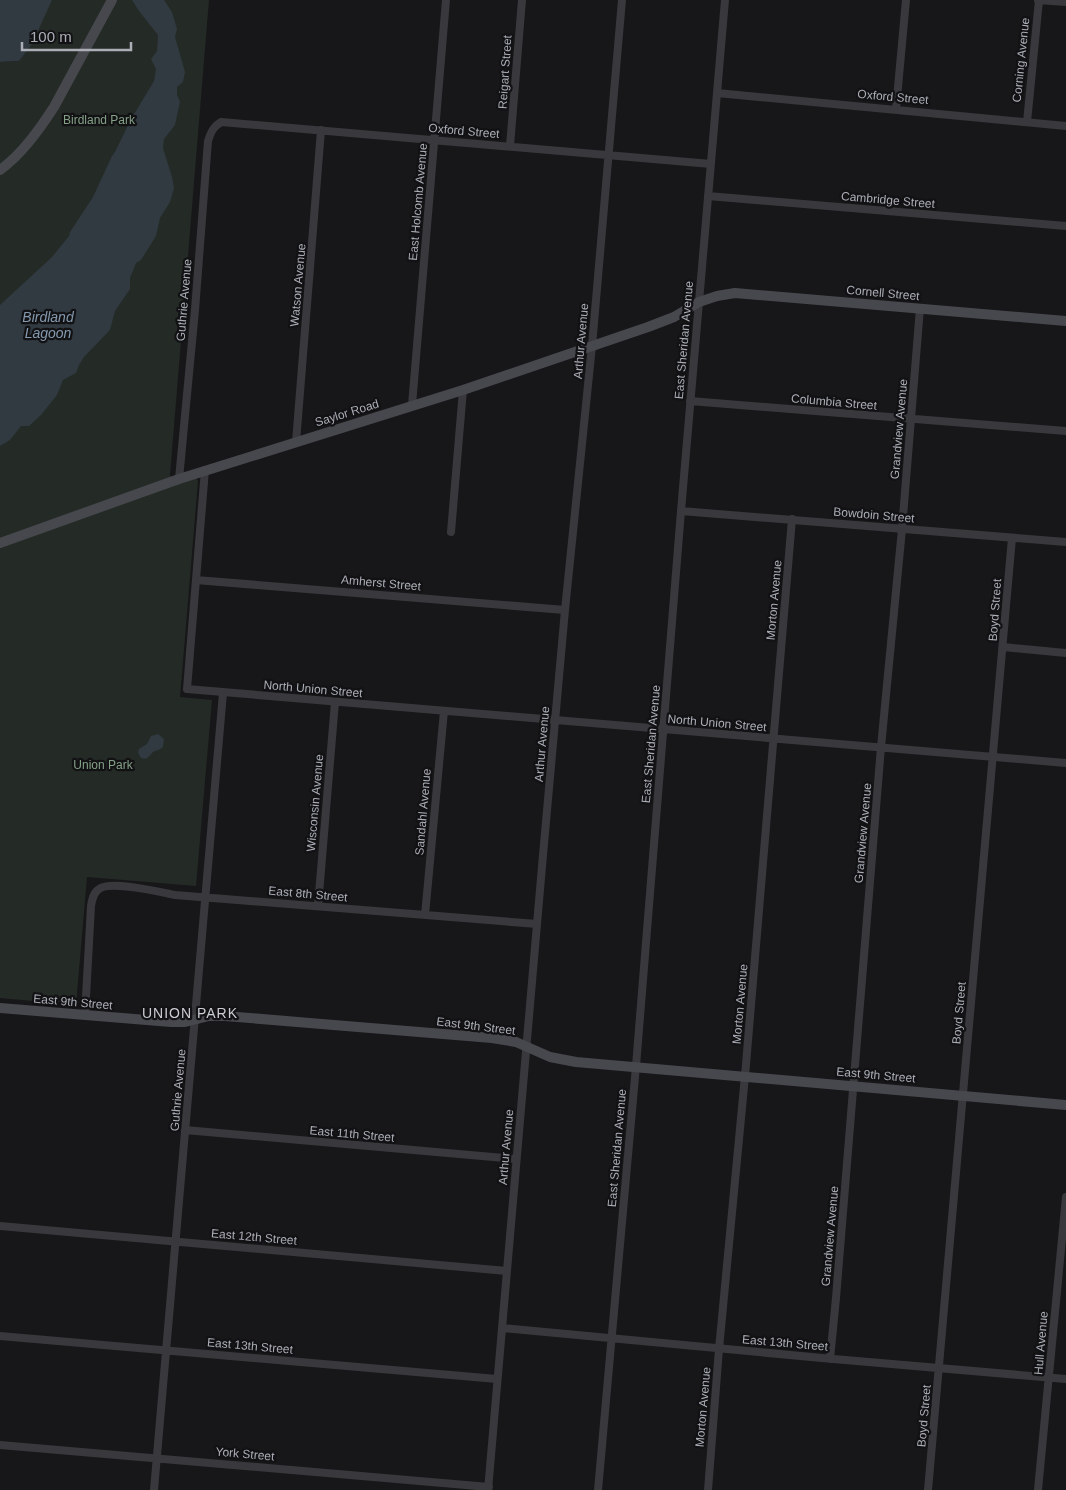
<svg xmlns="http://www.w3.org/2000/svg" width="1066" height="1490" viewBox="0 0 1066 1490" font-family="Arial,sans-serif">
  <style>
    .green { fill: #242a25 }
    .water { fill: #313941 }
    .lines { fill: none; stroke-linecap: round; stroke-linejoin: round }
    .street { stroke: #39393d; stroke-width: 8 }
    .secondary { stroke: #47484d; stroke-width: 10 }
    .labels { text-anchor: middle; dominant-baseline: central; stroke-width: 4.5; stroke-linejoin: round; paint-order: stroke }
    .street-label { font-size: 12px; fill: #abaeb7; stroke: #121214 }
    .park-label { font-size: 12px; fill: #84a086; stroke: #121214 }
    .water-label { font-size: 14px; font-style: italic; fill: #859aaf; stroke: #121214 }
    .neighbourhood-label { font-size: 14px; letter-spacing: 1px; fill: #cbcdd4; stroke: #121214 }
  </style>
  <rect width="100%" height="100%" fill="#171719"/>
  <!-- green -->
  <path class="green" d="M52,0H209L170,475L172,481L196,478L198,481L180,697L212,700L196,886L87,877L76,1005L0,998V62L19,61Z"/>
  <!-- water -->
  <path class="water" d="M0,0H52L32,44L19,61L0,62Z
    M132,0H164L172,12L177,29L175,37L185,72L183,82L177,87V95L180,102L175,125L164,139L163,148L172,177L174,188L170,202L160,218L156,236L141,260L136,263L130,278V289L115,311L110,330L84,357L79,365L76,373L63,380L57,395L41,415L29,426H21L10,440L0,446V305L52,257L69,236L70,232L93,197L112,156L115,152L133,115L136,111L154,81L156,69L151,59L157,51L158,35L139,11Z
    M158,734L164,739L163,747C160,750 157,750 153,752C148,757 148,760 141,758L138,753L139,749L147,744L151,736Z"/>
  <g class="lines">
    <!-- street -->
    <path class="street" d="M1038,0L1066,2
      M717,93L1066,126
      M896,109L906,0
      M1027,122L1039,0
      M510,146L522,0
      M708,196L1066,226
      M690,401L1066,431
      M412,405L446,0
      M296,442L321,130
      M205,470L187,689L1066,763
      M179,479L195,310L208,141C211,132 213,127 221,122L711,164
      M681,511L1066,542
      M451,532L463,390
      M196,580L565,610
      M1003,647L1066,653
      M318,906L335,702
      M425,915L444,711
      M85,1015L91,906C92,900 93,893 99,889C111,880 159,892 175,895L537,924
      M185,1130L516,1159
      M0,1226L507,1271
      M502,1328L822,1358L1066,1379
      M0,1336L497,1379
      M830,1359L836,1298L881,747L902,529L920,308
      M0,1445L489,1487
      M154,1490L223,693
      M488,1490L543,855L565,610L592,346L622,0
      M598,1490L636,1066L681,511L725,0
      M708,1490L719,1349L745,1076L792,519
      M928,1490L1012,538
      M1038,1490L1066,1197"/>
    <!-- secondary -->
    <path class="secondary" d="M0,170C22,154 39,130 54,107L112,0
      M0,543L179,479L463,390L648,327L674,317L699,302L717,296L735,293L1066,321
      M0,1008L171,1022H185L209,1016H225L492,1038L516,1042L550,1057L576,1062L1066,1105"/>
  </g>
  <g class="labels">
    <!-- street labels -->
    <g class="street-label">
      <text transform="translate(1021 60) rotate(-84)">Corning Avenue</text>
      <text transform="translate(505 72) rotate(-86)">Reigart Street</text>
      <text transform="translate(893 97) rotate(5)">Oxford Street</text>
      <text transform="translate(464 131) rotate(5)">Oxford Street</text>
      <text transform="translate(888 200) rotate(5)">Cambridge Street</text>
      <text transform="translate(418 202) rotate(-85)">East Holcomb Avenue</text>
      <text transform="translate(298 285) rotate(-85)">Watson Avenue</text>
      <text transform="translate(883 293) rotate(5)">Cornell Street</text>
      <text transform="translate(184 300) rotate(-85)">Guthrie Avenue</text>
      <text transform="translate(684 340) rotate(-85)">East Sheridan Avenue</text>
      <text transform="translate(581 341) rotate(-85)">Arthur Avenue</text>
      <text transform="translate(834 402) rotate(5)">Columbia Street</text>
      <text transform="translate(347 413) rotate(-17)">Saylor Road</text>
      <text transform="translate(899 429) rotate(-85)">Grandview Avenue</text>
      <text transform="translate(874 515) rotate(5)">Bowdoin Street</text>
      <text transform="translate(381 583) rotate(5)">Amherst Street</text>
      <text transform="translate(774 600) rotate(-85)">Morton Avenue</text>
      <text transform="translate(995 610) rotate(-86)">Boyd Street</text>
      <text transform="translate(313 689) rotate(5)">North Union Street</text>
      <text transform="translate(717 723) rotate(5)">North Union Street</text>
      <text transform="translate(542 744) rotate(-85)">Arthur Avenue</text>
      <text transform="translate(651 744) rotate(-85)">East Sheridan Avenue</text>
      <text transform="translate(315 803) rotate(-85)">Wisconsin Avenue</text>
      <text transform="translate(423 812) rotate(-85)">Sandahl Avenue</text>
      <text transform="translate(863 833) rotate(-85)">Grandview Avenue</text>
      <text transform="translate(308 894) rotate(5)">East 8th Street</text>
      <text transform="translate(73 1002) rotate(5)">East 9th Street</text>
      <text transform="translate(740 1004) rotate(-85)">Morton Avenue</text>
      <text transform="translate(959 1013) rotate(-85)">Boyd Street</text>
      <text transform="translate(476 1026) rotate(7)">East 9th Street</text>
      <text transform="translate(876 1075) rotate(5)">East 9th Street</text>
      <text transform="translate(178 1090) rotate(-85)">Guthrie Avenue</text>
      <text transform="translate(352 1134) rotate(5)">East 11th Street</text>
      <text transform="translate(506 1147) rotate(-85)">Arthur Avenue</text>
      <text transform="translate(617 1148) rotate(-85)">East Sheridan Avenue</text>
      <text transform="translate(830 1236) rotate(-85)">Grandview Avenue</text>
      <text transform="translate(254 1237) rotate(5)">East 12th Street</text>
      <text transform="translate(785 1343) rotate(5)">East 13th Street</text>
      <text transform="translate(1041 1343) rotate(-85)">Hull Avenue</text>
      <text transform="translate(250 1346) rotate(5)">East 13th Street</text>
      <text transform="translate(703 1407) rotate(-85)">Morton Avenue</text>
      <text transform="translate(924 1416) rotate(-85)">Boyd Street</text>
      <text transform="translate(245 1454) rotate(5)">York Street</text>
    </g>
    <!-- park labels -->
    <g class="park-label">
      <text x="99" y="120">Birdland Park</text>
      <text x="103" y="765">Union Park</text>
    </g>
    <!-- water labels -->
    <g class="water-label">
      <text x="48" y="317">Birdland<tspan x="48" dy="16">Lagoon</tspan></text>
    </g>
    <!-- neighbourhood labels -->
    <g class="neighbourhood-label">
      <text x="190" y="1013">UNION PARK</text>
    </g>
  </g>
  <!-- scale -->
  <path d="M22 42v8h109v-8" fill="none" stroke="#abaeb7" stroke-width="2.5"/>
  <text x="30" y="42" font-size="15" fill="#abaeb7" stroke="#121214" stroke-width="4" paint-order="stroke">100 m</text>
</svg>
